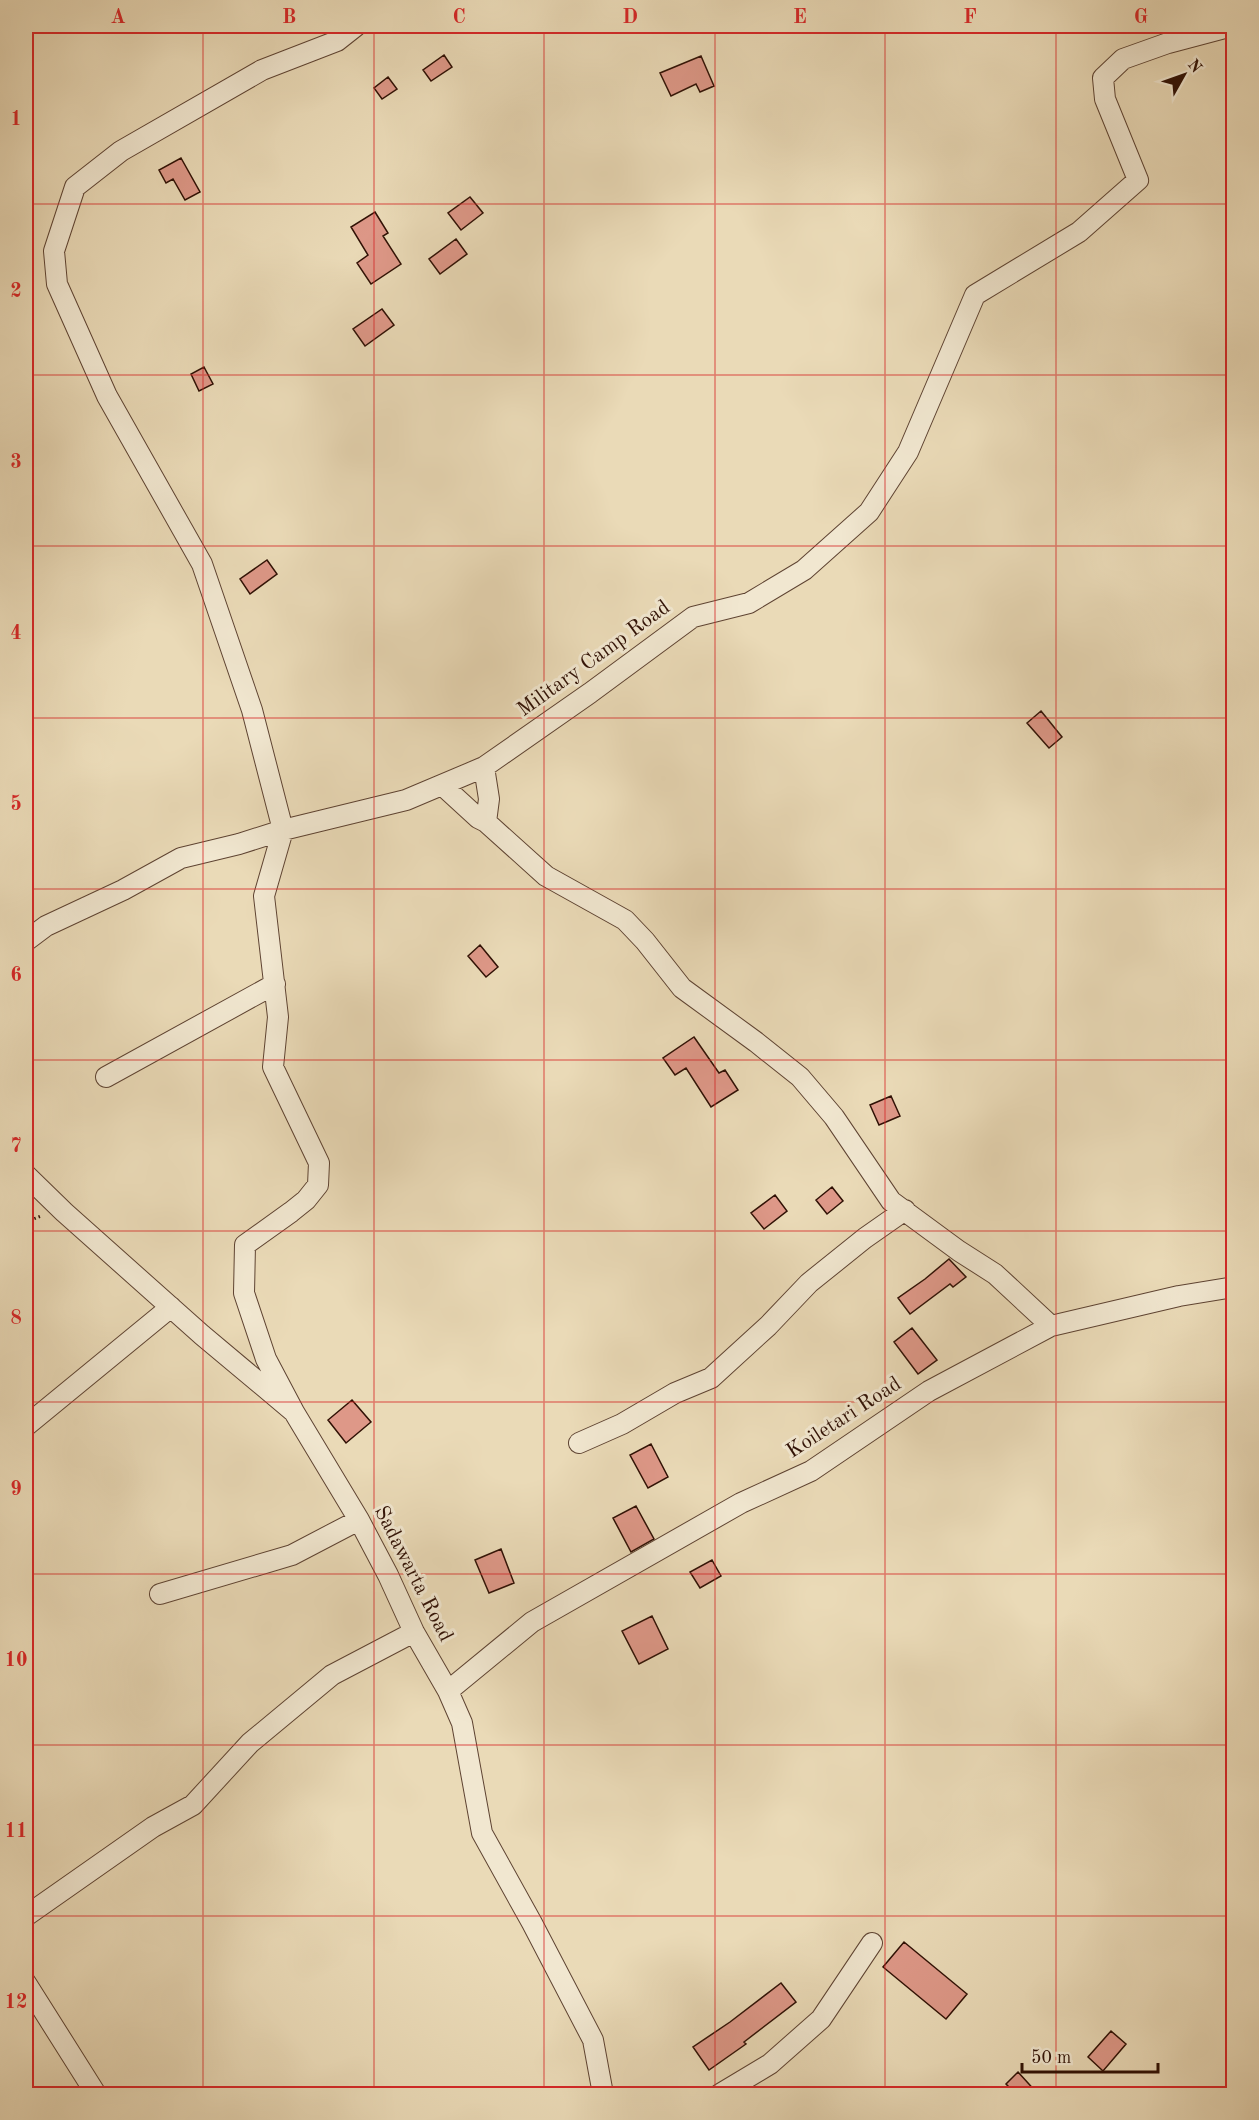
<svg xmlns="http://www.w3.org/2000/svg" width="1259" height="2120" viewBox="0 0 1259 2120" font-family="'Old Standard TT',serif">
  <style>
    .building { fill: #de9888; stroke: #301105; stroke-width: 1.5 }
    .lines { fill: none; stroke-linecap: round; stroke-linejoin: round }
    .street-casing { stroke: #5e4332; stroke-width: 22 }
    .path { stroke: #301105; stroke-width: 3; stroke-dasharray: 1.5 3; stroke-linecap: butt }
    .street { stroke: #f1e7d0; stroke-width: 20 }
    .grid { fill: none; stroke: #d62828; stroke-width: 1.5; stroke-opacity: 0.55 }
    .labels { text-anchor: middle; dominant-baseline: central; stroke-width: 6; stroke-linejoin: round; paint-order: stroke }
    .street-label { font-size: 21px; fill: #301105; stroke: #f1e7d0 }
    .neatline { fill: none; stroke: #d62828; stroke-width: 2 }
    .grid-label { font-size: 20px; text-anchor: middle; font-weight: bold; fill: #d62828 }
  </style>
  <rect width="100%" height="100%" fill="#eadab7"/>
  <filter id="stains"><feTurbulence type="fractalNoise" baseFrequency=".00333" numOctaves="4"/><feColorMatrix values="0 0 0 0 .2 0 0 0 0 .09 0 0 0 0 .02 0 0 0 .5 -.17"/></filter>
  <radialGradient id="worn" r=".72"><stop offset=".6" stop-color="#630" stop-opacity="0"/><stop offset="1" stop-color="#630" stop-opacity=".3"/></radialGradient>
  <!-- building -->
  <path class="building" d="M444,55L452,67L431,81L423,70Z
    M701,56L714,86L700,92L696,84L671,96L660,73Z
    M388,77L397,89L382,99L374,88Z
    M181,158L200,192L185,200L173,179L166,183L159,170Z
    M470,197L483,213L461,230L448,213Z
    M375,212L388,233L383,236L401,264L371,284L357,263L368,255L351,227Z
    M456,239L467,254L440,274L429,259Z
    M382,309L394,325L365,346L353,329Z
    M204,367L213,384L199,391L191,374Z
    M267,560L277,574L250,594L240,579Z
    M1041,711L1062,737L1049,748L1027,723Z
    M480,945L498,967L486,977L468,956Z
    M694,1037L719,1073L725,1070L738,1090L711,1107L686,1068L675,1075L663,1058Z
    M891,1096L900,1116L879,1125L870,1105Z
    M832,1187L843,1201L827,1214L816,1200Z
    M775,1195L787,1211L764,1229L751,1213Z
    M949,1259L966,1277L953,1287L950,1284L910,1314L898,1298L925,1279Z
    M912,1328L937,1360L918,1374L894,1342Z
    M352,1400L371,1422L346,1443L328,1420Z
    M651,1444L668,1477L648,1488L630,1455Z
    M636,1506L654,1539L631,1552L613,1518Z
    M501,1549L514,1583L489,1593L475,1560Z
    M712,1560L721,1576L700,1588L690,1572Z
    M652,1616L668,1649L639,1664L622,1631Z
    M904,1942L967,1994L946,2019L883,1967Z
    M781,1983L796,2002L744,2042L746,2044L709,2070L693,2047L730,2022Z
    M1111,2031L1126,2044L1103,2071L1088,2057Z
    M1018,2072L1038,2094H1016L1006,2084Z"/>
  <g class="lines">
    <defs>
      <path id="street" d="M484,767L489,799L486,822L546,876L625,920L645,941L682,988L756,1042L800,1077L834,1117L891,1201L959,1251L995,1274L1051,1326
        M442,785L478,818L486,822
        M26,941L46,926L123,890L181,858L239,844L283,830L252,710L202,564L107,396L57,284L54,251L75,187L121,151L262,70L337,41L356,26
        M106,1077L275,984
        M26,1175L64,1212L202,1335L294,1412L359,1520L388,1575L414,1632L448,1691L462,1723L482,1833L532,1923L593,2040L603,2094
        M294,1412L266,1359L244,1293L245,1245L291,1212L306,1200L318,1185L319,1163L273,1067L278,1017L264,896L283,830L406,800L484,767L590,693L693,617L749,603L804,570L869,512L908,452L975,295L1079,232L1138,180L1105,99L1103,78L1123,59L1168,43L1232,26
        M26,1426L171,1307
        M579,1443L622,1424L675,1393L711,1378L768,1326L809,1283L865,1238L905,1210
        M160,1594L292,1555L359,1520
        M448,1691L532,1622L741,1503L811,1471L929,1391L1051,1326L1179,1296L1234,1287
        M26,1916L153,1827L193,1805L250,1743L332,1675L414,1632
        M26,1983L96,2094
        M720,2094L770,2064L821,2019L872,1943"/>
    </defs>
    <!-- street casing -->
    <use href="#street" class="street-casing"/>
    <!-- path -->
    <path class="path" d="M26,1222L41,1216"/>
    <!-- street -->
    <use href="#street" class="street"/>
  </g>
  <!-- grid -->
  <path class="grid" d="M203,26V2094M374,26V2094M544,26V2094M715,26V2094M885,26V2094M1056,26V2094M26,204H1234M26,375H1234M26,546H1234M26,718H1234M26,889H1234M26,1060H1234M26,1231H1234M26,1402H1234M26,1574H1234M26,1745H1234M26,1916H1234"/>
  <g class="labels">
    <!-- street labels -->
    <g class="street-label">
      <text transform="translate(594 659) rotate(-36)">Military Camp Road</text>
      <text transform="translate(844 1418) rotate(-33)">Koiletari Road</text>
      <text transform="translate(413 1574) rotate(63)">Sadawarta Road</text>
    </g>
  </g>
  <!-- margin -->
  <rect width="1259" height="2120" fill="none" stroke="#eadab7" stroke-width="66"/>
  <!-- north arrow -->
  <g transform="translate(1184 75) rotate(50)" stroke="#f1e7d0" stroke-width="4.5" paint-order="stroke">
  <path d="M0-4.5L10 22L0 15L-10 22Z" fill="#301105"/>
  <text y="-9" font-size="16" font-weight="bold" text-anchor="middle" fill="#301105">N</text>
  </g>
  <!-- scale -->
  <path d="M1022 2063v9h136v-9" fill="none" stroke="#301105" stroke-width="3"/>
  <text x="1031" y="2063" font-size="18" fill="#301105" stroke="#f1e7d0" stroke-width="4.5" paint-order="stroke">50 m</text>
  <rect x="33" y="33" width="1193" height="2054" class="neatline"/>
  <g class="grid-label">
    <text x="118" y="23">A</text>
    <text x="289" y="23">B</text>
    <text x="459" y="23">C</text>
    <text x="630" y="23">D</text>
    <text x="800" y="23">E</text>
    <text x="970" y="23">F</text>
    <text x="1141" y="23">G</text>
    <text x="16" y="125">1</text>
    <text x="16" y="297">2</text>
    <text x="16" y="468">3</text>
    <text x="16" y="639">4</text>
    <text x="16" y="810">5</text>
    <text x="16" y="981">6</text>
    <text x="16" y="1152">7</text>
    <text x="16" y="1324">8</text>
    <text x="16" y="1495">9</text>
    <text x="16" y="1666">10</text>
    <text x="16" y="1837">11</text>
    <text x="16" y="2008">12</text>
  </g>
  <rect width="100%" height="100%" filter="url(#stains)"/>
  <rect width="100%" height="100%" fill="url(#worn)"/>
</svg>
